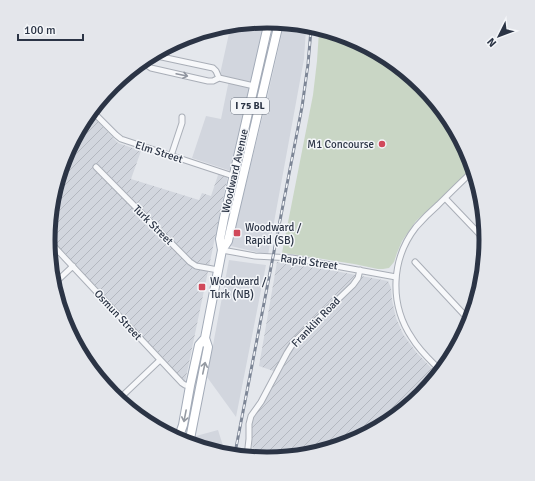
<svg xmlns="http://www.w3.org/2000/svg" width="535" height="481" viewBox="0 0 535 481" font-family="Signika,sans-serif">
  <style>
    .built { fill: #d2d6de }
    .industrial { fill: url(#industrial-furrows) }
    .green { fill: #c9d6c5 }
    .lines { fill: none; stroke-linecap: round; stroke-linejoin: round }
    .street-casing { stroke: #a9aeb7; stroke-width: 7 }
    .primary-casing { stroke: #a3abb8; stroke-width: 10 }
    .street { stroke: #f7f8fa; stroke-width: 5 }
    .primary { stroke: #fff; stroke-width: 8 }
    .rail-casing { stroke: #7d8696; stroke-width: 3 }
    .rail { stroke: #f4f6f9; stroke-width: 1.5; stroke-dasharray: 4.5; stroke-linecap: butt }
    .oneway { stroke: #9196a0 }
    .oneway2 { stroke: #959aa2 }
    .poi-dot { fill: #d1495b; stroke: #f4f6f9; stroke-width: 1.5 }
    .labels { text-anchor: middle; dominant-baseline: central; stroke-width: 3; stroke-linejoin: round; paint-order: stroke }
    .shield { fill: #f4f6f9; stroke: #676e7b; stroke-width: 1 }
    .shield-label { font-size: 10px; font-weight: bold; fill: #2b3445 }
    .poi-label { font-size: 11px; fill: #2b3445; stroke: #f4f6f9; text-anchor: start }
    .street-label { font-size: 11px; fill: #2b3445; stroke: #f4f6f9 }
    .rim { fill: none; stroke: #2b3445; stroke-width: 5 }
  </style>
  <defs>
    <pattern id="industrial-furrows" width="10" height="10" patternUnits="userSpaceOnUse"><rect width="10" height="10" fill="#d2d6de"/><path d="M-1 1l2-2M0 10L10 0M9 11l2-2" fill="none" stroke="#b4b8c0"/></pattern>
  </defs>
  <rect width="100%" height="100%" fill="#e4e7ec"/>
  <!-- built -->
  <path class="built" d="M267,21L231,171L192,158L206,116L221,119L229,80L220,74L230,29Z
    M284,24L306,29L304,59L268,255L231,246L268,94Z
    M229,260L266,265L236,417L207,377Z
    M218,430L225,452L194,445L196,436Z"/>
  <!-- industrial -->
  <path class="industrial" d="M92,116L118,143L141,151L131,179L199,200L202,193L211,196L219,172L228,175L185,382L49,236L65,156Z
    M277,262L293,263L388,281L391,288L392,300L396,318L403,334L416,352L437,374L423,396L351,443L267,460L257,458L252,446V424L254,416L261,406L279,373L259,366Z"/>
  <!-- green -->
  <path class="green" d="M319,31L352,38L423,85L470,157L473,169L416,221L402,241L397,253L394,262L389,268L383,269H378L354,264L298,255L282,253L313,95L317,61Z"/>
  <g class="lines">
    <defs>
      <path id="street" d="M157,56L213,68L216,71L219,78
        M145,64L151,68L208,81H213L219,78L254,86
        M94,113L116,135L121,139L233,176
        M171,156L182,123V117
        M96,167L190,262L196,266L218,270
        M445,198L487,242
        M48,240L182,383L185,385L190,386
        M222,250L255,256L292,258L396,277
        M415,262L471,322
        M56,282L73,266
        M440,370C430,360 419,350 412,338C389,304 391,259 416,227C423,219 430,212 438,205C449,194 461,182 473,171
        M103,382L119,399
        M118,400L160,360
        M247,456L249,439V424L251,416L261,402L287,353L294,342L302,334L353,285L358,278L360,270"/>
      <path id="primary" d="M222,250L220,239L224,218L269,21
        M178,439L183,425L190,386L199,345L205,338
        M189,444L208,347L205,338L222,250L228,241L230,232L279,23"/>
    </defs>
    <!-- street casing -->
    <use href="#street" class="street-casing"/>
    <!-- primary casing -->
    <use href="#primary" class="primary-casing"/>
    <!-- street -->
    <use href="#street" class="street"/>
    <!-- primary -->
    <use href="#primary" class="primary"/>
    <defs>
      <path id="rail" d="M235,453L302,107L308,64L311,30"/>
    </defs>
    <!-- rail casing -->
    <use href="#rail" class="rail-casing"/>
    <!-- rail -->
    <use href="#rail" class="rail"/>
  </g>
  <!-- one-way arrows -->
  <defs><path id="oneway-shaft" d="M-6 0H5M1.5-3L5.5 0L1.5 3" fill="none" stroke-width="1.6" stroke-linecap="round" stroke-linejoin="round"/></defs>
  <use class="oneway" href="#oneway-shaft" transform="translate(182 75) rotate(12)"/>
  <g class="oneway2">
    <use href="#oneway-shaft" transform="translate(204 368) rotate(-78)"/>
    <use href="#oneway-shaft" transform="translate(185 416) rotate(101)"/>
  </g>
  <!-- markers -->
  <g class="poi-dot">
    <circle cx="382" cy="144" r="4"/>
    <rect x="233" y="229" width="8" height="8" rx="2"/>
    <rect x="198" y="283" width="8" height="8" rx="2"/>
  </g>
  <g class="labels">
    <!-- shield labels -->
    <rect class="shield" x="231" y="98" width="38" height="16" rx="3"/>
    <g class="shield-label">
      <text x="250" y="106">I 75 BL</text>
    </g>
    <!-- poi labels -->
    <g class="poi-label">
      <text x="374" y="144" text-anchor="end">M1 Concourse</text>
      <text x="245" y="227">Woodward /<tspan x="245" dy="13">Rapid (SB)</tspan></text>
      <text x="210" y="281">Woodward /<tspan x="210" dy="13">Turk (NB)</tspan></text>
    </g>
    <!-- street labels -->
    <g class="street-label">
      <text transform="translate(159 152) rotate(18)">Elm Street</text>
      <text transform="translate(235 171) rotate(-77)">Woodward Avenue</text>
      <text transform="translate(153 225) rotate(45)">Turk Street</text>
      <text transform="translate(309 262) rotate(8)">Rapid Street</text>
      <text transform="translate(118 315) rotate(47)">Osmun Street</text>
      <text transform="translate(316 322) rotate(-46)">Franklin Road</text>
    </g>
  </g>
  <!-- crop -->
  <path d="M0 0H535V481H0ZM55 240a212 212 0 1 1 424 0a212 212 0 1 1-424 0Z" fill="#e4e6eb" fill-rule="evenodd"/>
  <path class="rim" d="M55 240a212 212 0 1 1 424 0a212 212 0 1 1-424 0Z"/>
  <!-- north arrow -->
  <g transform="translate(499 36) rotate(228)" stroke="#f4f6f9" stroke-width="3" paint-order="stroke">
  <path d="M0-3L7 15L0 10L-7 15Z" fill="#2b3445"/>
  <text y="-6" font-size="11" font-weight="bold" text-anchor="middle" fill="#2b3445">N</text>
  </g>
  <!-- scale -->
  <path d="M18 34v6h65v-6" fill="none" stroke="#2b3445" stroke-width="2"/>
  <text x="24" y="34" font-size="12" fill="#2b3445" stroke="#f4f6f9" stroke-width="3" paint-order="stroke">100 m</text>
</svg>
